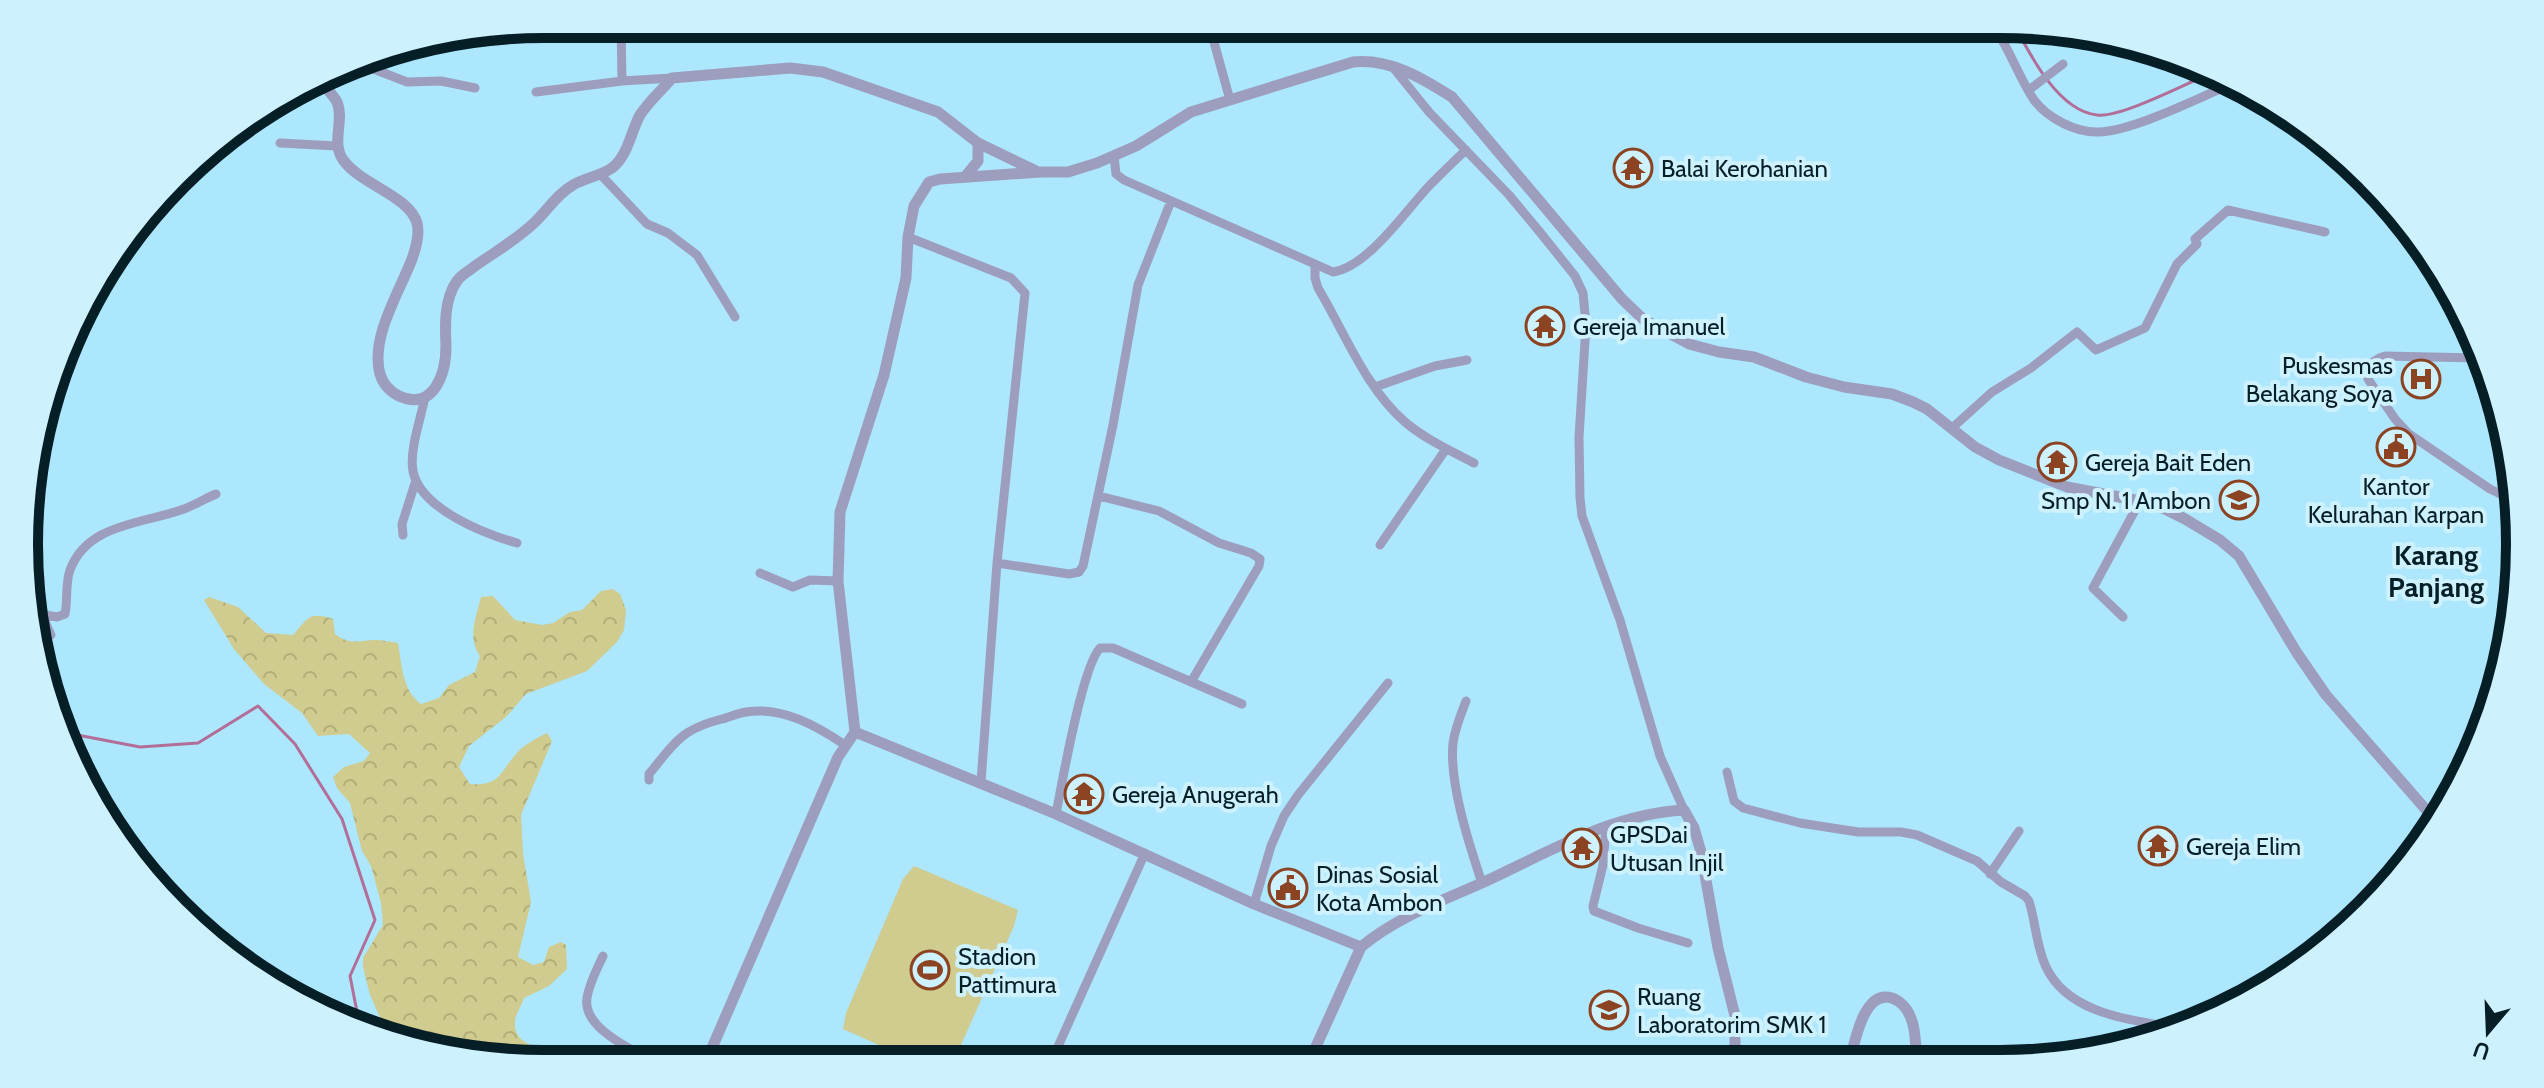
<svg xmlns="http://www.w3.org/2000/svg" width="2544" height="1088" viewBox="0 0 2544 1088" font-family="Cabin,sans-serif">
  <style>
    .forest { fill: url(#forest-crowns) }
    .park { fill: #d0cb8e }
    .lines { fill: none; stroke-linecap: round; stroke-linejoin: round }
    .stream { stroke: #b26e96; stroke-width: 3 }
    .minor { stroke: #9d9ebd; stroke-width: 9 }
    .tertiary { stroke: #9d9ebd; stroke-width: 11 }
    .labels { text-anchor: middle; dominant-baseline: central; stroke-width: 8; stroke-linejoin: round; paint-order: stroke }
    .poi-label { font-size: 24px; fill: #061f27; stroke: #cef1fe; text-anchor: start }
    .quarter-label { font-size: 28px; font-weight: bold; fill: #061f27; stroke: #cef1fe }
    .rim { fill: none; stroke: #061f27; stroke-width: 10 }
  </style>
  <defs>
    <pattern id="forest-crowns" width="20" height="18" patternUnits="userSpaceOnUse" patternTransform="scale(2)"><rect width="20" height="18" fill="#d0cb8e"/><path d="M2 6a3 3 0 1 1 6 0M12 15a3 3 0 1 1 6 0" fill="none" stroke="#b1ae7a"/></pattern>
  </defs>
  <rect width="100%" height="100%" fill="#ace7fe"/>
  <!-- forest -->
  <path class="forest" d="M613,589L620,594L626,610L624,630L617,642L587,671L526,694L506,717L469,746L459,767L470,784C498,786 499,775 515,755C523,745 536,738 547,733L552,741L521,815L523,854L531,902L518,957L533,965L544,962L549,947L561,942L566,945L567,969L549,986L524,998C522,1005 515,1015 515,1022C513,1053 560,1046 574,1064H544L389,1038L370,995L363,967V958L383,925L381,903L371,866L362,851L350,803L337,788L333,777L344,767L364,761L370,753L349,734L318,736L302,713L264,684L234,649L204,600L209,597L238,607L266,633L293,635C308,618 309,611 333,619L335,634C351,646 359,640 376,640C383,640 391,642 398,643C402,665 402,690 421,704L439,698L449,685L475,672L480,656C467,638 476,617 481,597L493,596L515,620L542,625L553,623L570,612L582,610L601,591Z"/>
  <!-- park -->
  <path class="park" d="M914,866L1018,910L1014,926L953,1063H919L843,1029L846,1013L903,879Z"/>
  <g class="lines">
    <!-- stream -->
    <path class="stream" d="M1716,24L1745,31L1769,24
      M2015,26C2031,57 2059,111 2097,115C2120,118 2183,85 2207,75
      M67,733L140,747L198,743L258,706L295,744L342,819L375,920L350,976L360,1027"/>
    <!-- minor -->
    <path class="minor" d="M621,24L622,81
      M1209,24L1230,100
      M1992,24C2009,47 2018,76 2034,100C2047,118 2076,133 2099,132C2132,131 2194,100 2227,86
      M358,63L407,82L441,81L475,88
      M1391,65L1429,112L1509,195L1539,231L1575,276L1583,293L1586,325L1579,437L1580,498L1582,516L1620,620L1660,756L1684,810
      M2029,90L2063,64
      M536,92L622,81L672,78
      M280,143L337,146
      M1114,156L1116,174L1124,180L1333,272C1368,267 1406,210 1430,185C1442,173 1454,161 1466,150
      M600,174L647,224L668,233L697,255L735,317
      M908,237L1011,278L1025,293L997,563
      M1315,266V278L1318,288C1345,333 1365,387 1405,422C1425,439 1451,451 1474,463
      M2478,358L2385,356C2373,360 2365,366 2368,379L2395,419L2409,434L2490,489L2517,502
      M1375,387L1435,366L1467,360
      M425,397C421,418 409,451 413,471C420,509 485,534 517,543
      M1951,429L1992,392L2031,368L2077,332L2096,350L2145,328L2177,264L2197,244L2195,239L2228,210L2325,232
      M1099,496L1159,511L1219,543L1251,553L1260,559L1259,566L1191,682
      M403,535L402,524L416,480
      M1380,545L1446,449
      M760,573L793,587L810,580L838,581
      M34,597L51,635
      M34,613L57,617L65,614C68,600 65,584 70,570C87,524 141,524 181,510C193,506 204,499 216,494
      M2123,617L2093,588L2140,501
      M1466,701C1461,714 1455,728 1453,743C1449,783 1469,844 1482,883
      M1727,772L1734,801L1743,808L1800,823L1858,832H1901L1917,835L1977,861L2001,882L2025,896L2029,901C2036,923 2036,946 2046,967C2069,1016 2135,1020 2182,1029
      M649,780V774C661,760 672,743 687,733C698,726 710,722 722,719C730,717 738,713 746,712C782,706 817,726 845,745
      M981,782L997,563L1069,574L1079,572L1083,566L1113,425L1138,285L1171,201
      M1056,814C1062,783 1082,667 1100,648H1113L1242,704
      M1606,826L1603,865L1593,906L1594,911L1638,928L1688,943
      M1990,874L2019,831
      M1254,904L1271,846L1284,816L1298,795L1388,683
      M603,956C597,969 589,984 587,998C582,1029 634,1050 657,1064
      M1051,1062L1145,853"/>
    <!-- tertiary -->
    <path class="tertiary" d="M322,83C327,89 333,95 337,102C345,121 330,143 344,161C362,185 409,196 417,223C420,235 416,248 412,259C399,293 370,338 380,374C383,384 389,391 399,396C434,412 446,373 446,346C445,326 444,299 457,281C461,275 469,271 475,266C495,252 516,240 534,223C547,211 557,194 573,185C585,178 600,176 612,168C628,156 631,131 640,115C649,101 662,90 672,78L790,68L823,72L938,112L978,143L1036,171
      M965,177L978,161V143
      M855,732L1056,814L1254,904L1361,947
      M1850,1060C1855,1041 1864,989 1892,998C1900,1001 1907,1008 1910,1016C1917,1029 1914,1046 1918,1060
      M1309,1062L1361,947C1397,917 1442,901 1484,882C1549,852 1611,814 1684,810L1694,828L1701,852L1718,948L1735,1016V1060
      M705,1064L838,757L855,732L838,581L840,512L884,375L906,278L908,237L914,206L929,182L940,179L1041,172H1068L1097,163L1136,146L1191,112L1353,62C1389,58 1422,78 1452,97L1622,299L1643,319L1689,344L1719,352L1754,357L1806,377L1844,387L1892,394L1913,402L1927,409L1975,447L1999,460L2067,487L2140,501L2165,509L2185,519L2220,540L2239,556L2297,653L2326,695L2428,812L2438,820"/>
  </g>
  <!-- icons -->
  <defs>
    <symbol id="temple-ring" viewBox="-11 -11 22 22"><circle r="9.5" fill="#cef1fe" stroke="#8b4322" stroke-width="1.5"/><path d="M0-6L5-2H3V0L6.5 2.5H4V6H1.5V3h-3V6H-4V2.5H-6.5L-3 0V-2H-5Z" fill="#8b4322"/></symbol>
    <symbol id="hospital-ring" viewBox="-11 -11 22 22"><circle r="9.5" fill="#cef1fe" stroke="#8b4322" stroke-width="1.5"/><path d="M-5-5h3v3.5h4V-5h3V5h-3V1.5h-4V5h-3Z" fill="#8b4322"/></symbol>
    <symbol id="civic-ring" viewBox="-11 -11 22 22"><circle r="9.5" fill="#cef1fe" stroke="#8b4322" stroke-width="1.5"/><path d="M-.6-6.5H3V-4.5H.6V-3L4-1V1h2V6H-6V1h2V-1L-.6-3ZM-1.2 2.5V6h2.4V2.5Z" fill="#8b4322"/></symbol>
    <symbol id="school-ring" viewBox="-11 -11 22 22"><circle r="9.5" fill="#cef1fe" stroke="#8b4322" stroke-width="1.5"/><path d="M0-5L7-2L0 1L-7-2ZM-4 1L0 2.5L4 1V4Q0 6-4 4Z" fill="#8b4322"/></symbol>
    <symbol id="stadium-ring" viewBox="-11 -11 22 22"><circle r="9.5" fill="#cef1fe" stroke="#8b4322" stroke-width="1.5"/><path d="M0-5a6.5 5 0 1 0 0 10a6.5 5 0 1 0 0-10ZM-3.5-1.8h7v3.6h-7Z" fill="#8b4322"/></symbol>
  </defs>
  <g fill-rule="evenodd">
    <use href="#temple-ring" x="1611" y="146" width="44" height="44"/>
    <use href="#temple-ring" x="1523" y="304" width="44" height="44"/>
    <use href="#hospital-ring" x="2399" y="357" width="44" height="44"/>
    <use href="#civic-ring" x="2374" y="425" width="44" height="44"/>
    <use href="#temple-ring" x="2035" y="440" width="44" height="44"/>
    <use href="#school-ring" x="2217" y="478" width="44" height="44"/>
    <use href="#temple-ring" x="1062" y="772" width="44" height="44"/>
    <use href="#temple-ring" x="2136" y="824" width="44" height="44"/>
    <use href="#temple-ring" x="1560" y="826" width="44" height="44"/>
    <use href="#civic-ring" x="1266" y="866" width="44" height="44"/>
    <use href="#stadium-ring" x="908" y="948" width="44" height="44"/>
    <use href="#school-ring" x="1587" y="988" width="44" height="44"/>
  </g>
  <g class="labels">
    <!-- poi labels -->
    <g class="poi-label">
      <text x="1661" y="168">Balai Kerohanian</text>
      <text x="1573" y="326">Gereja Imanuel</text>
      <text x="2393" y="365" text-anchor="end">Puskesmas<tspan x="2393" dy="28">Belakang Soya</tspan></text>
      <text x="2085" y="462">Gereja Bait Eden</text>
      <text x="2396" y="486" text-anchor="middle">Kantor<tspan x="2396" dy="28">Kelurahan Karpan</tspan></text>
      <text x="2211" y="500" text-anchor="end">Smp N. 1 Ambon</text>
      <text x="1112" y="794">Gereja Anugerah</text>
      <text x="1610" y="834">GPSDai<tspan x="1610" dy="28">Utusan Injil</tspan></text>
      <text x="2186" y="846">Gereja Elim</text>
      <text x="1316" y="874">Dinas Sosial<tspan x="1316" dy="28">Kota Ambon</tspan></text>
      <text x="958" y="956">Stadion<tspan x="958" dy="28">Pattimura</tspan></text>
      <text x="1637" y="996">Ruang<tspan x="1637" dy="28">Laboratorim SMK 1</tspan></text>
    </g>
    <!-- quarter labels -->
    <g class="quarter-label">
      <text x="2436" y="555">Karang<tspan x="2436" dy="32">Panjang</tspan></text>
    </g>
  </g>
  <!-- crop -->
  <path d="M0 0H2544V1088H0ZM544 38H2000A506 506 0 0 1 2506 544V544A506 506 0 0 1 2000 1050H544A506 506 0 0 1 38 544V544A506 506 0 0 1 544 38Z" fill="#cef1fe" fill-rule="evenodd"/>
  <path class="rim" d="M544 38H2000A506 506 0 0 1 2506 544V544A506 506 0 0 1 2000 1050H544A506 506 0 0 1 38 544V544A506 506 0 0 1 544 38Z"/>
  <!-- north arrow -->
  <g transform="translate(2488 1032) rotate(199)" stroke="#cef1fe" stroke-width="6" paint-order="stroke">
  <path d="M0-6L14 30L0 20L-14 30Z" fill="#061f27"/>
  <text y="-12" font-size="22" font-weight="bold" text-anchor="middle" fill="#061f27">U</text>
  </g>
</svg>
